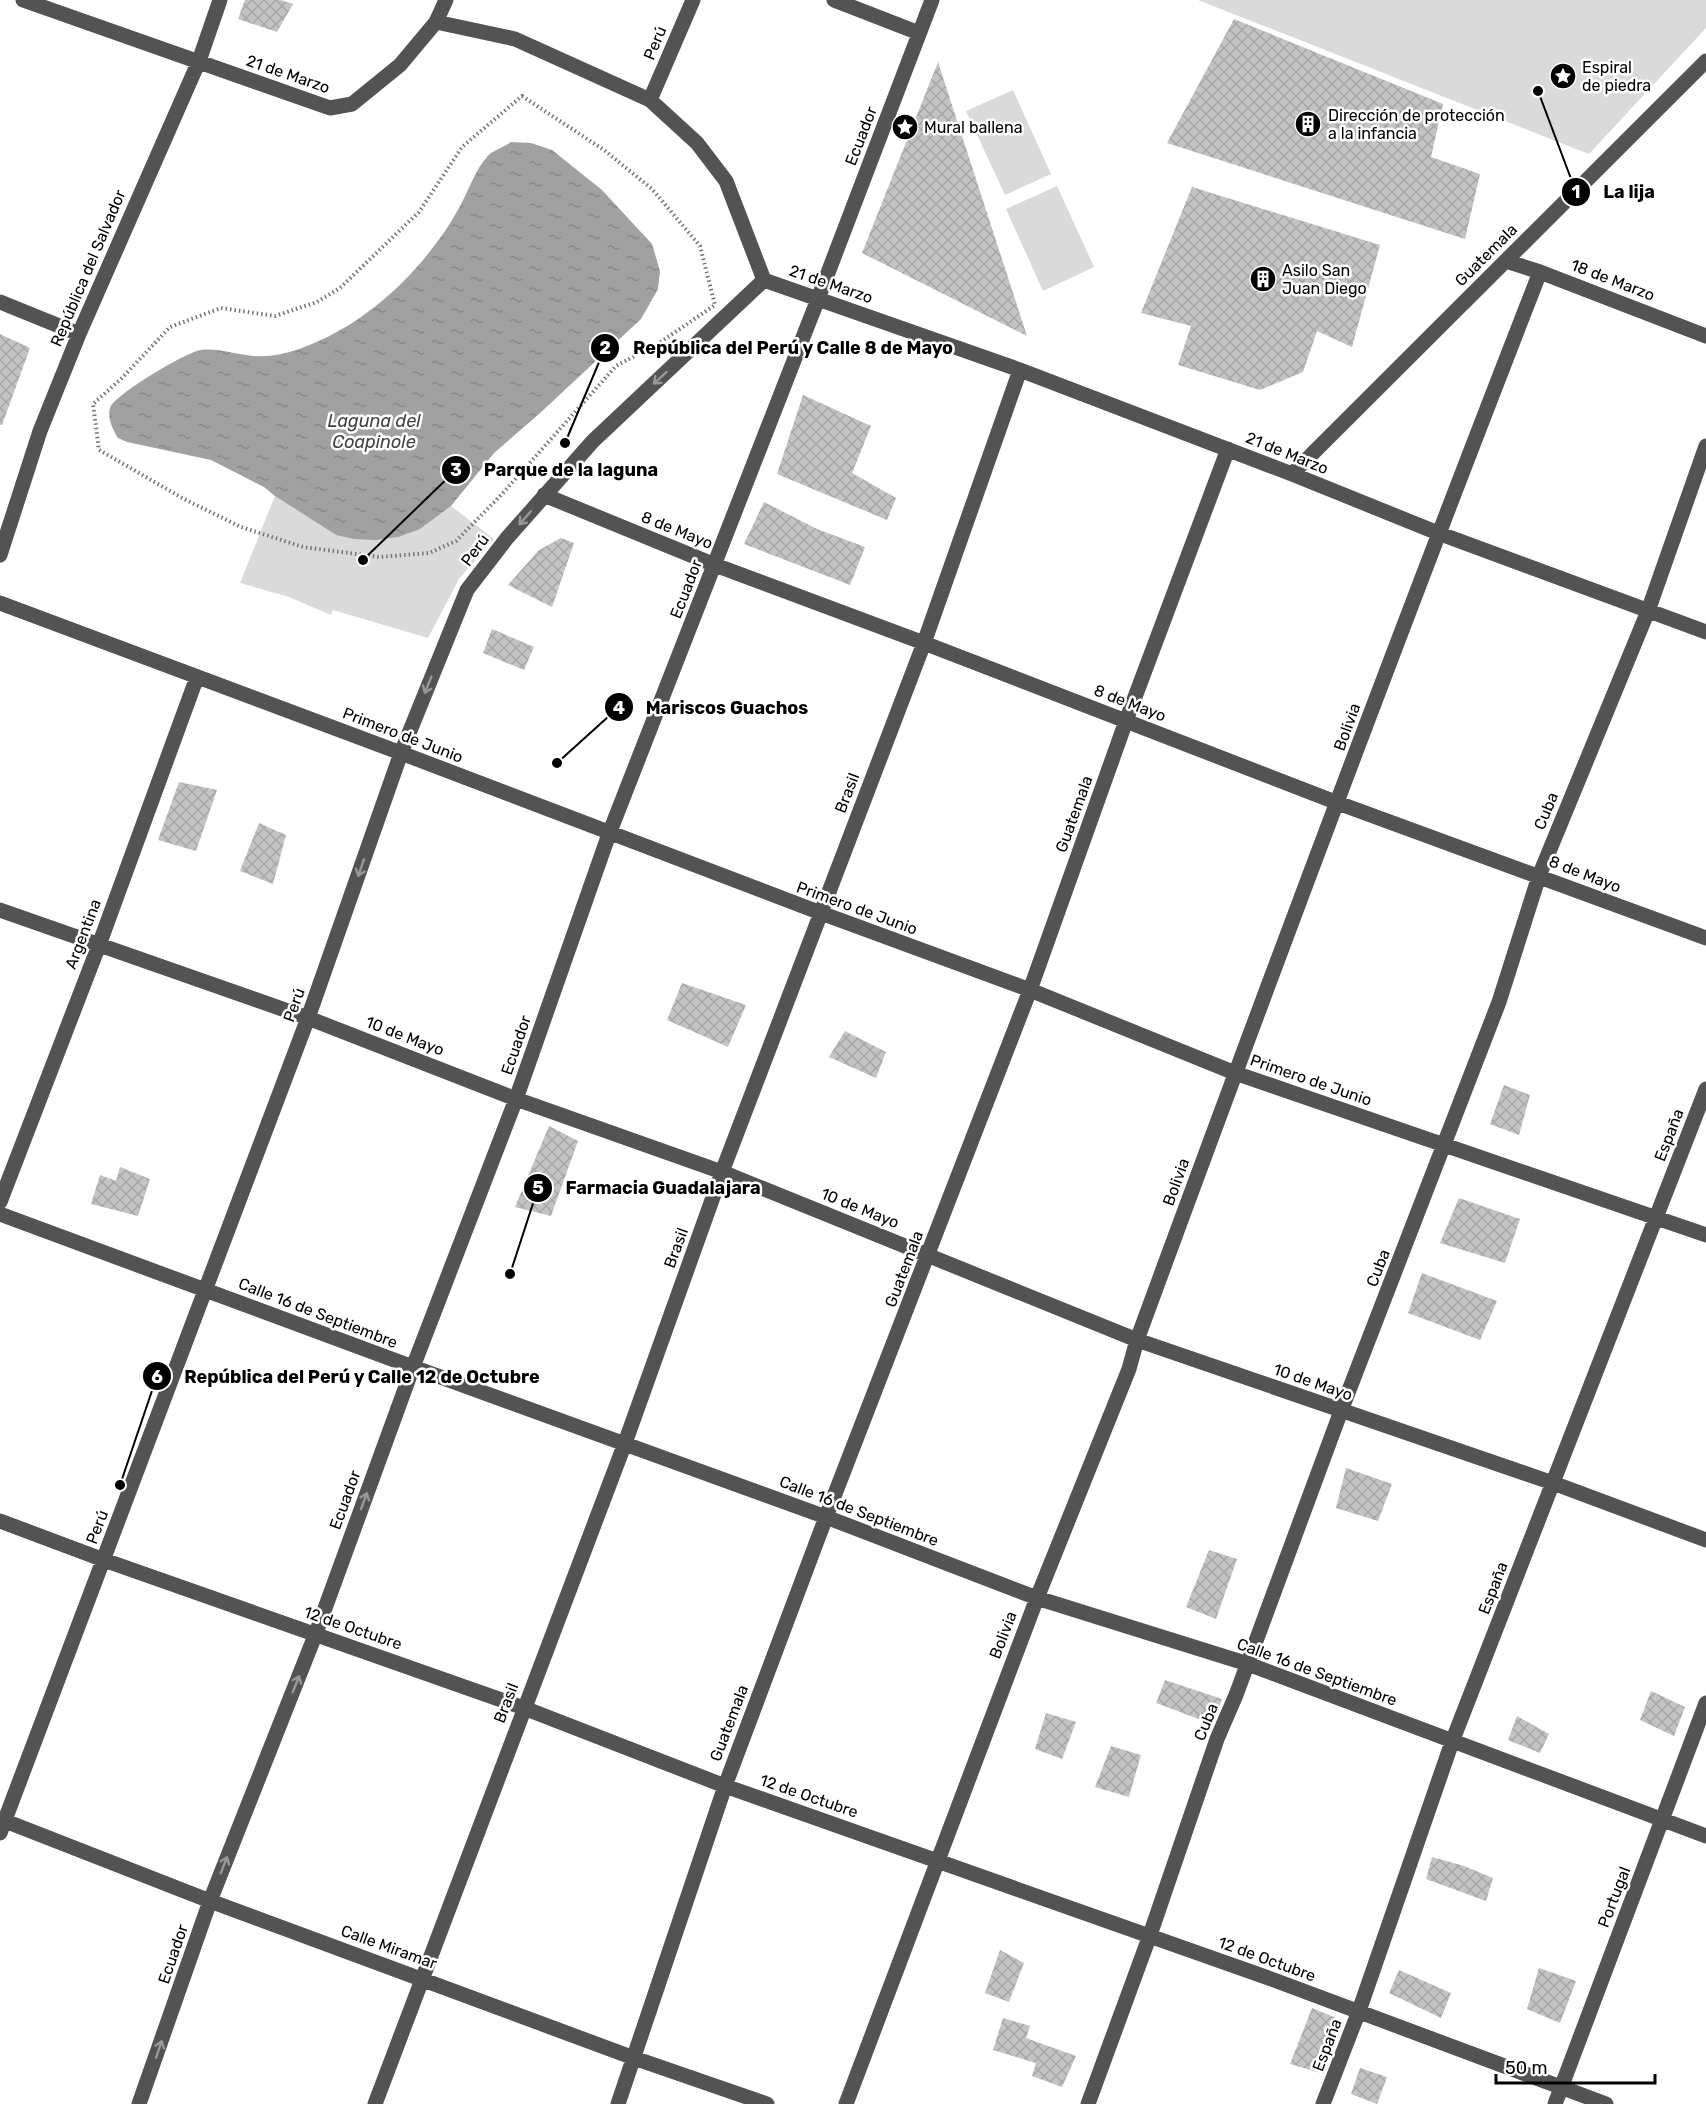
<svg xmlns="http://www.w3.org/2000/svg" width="1706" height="2104" viewBox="0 0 1706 2104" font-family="Rubik,sans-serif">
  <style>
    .park { fill: #dadada }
    .water { fill: url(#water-ripples) }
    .building { fill: url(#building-cross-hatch) }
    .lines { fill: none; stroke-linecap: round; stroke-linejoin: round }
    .path { stroke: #757575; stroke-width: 4; stroke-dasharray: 1.5 3; stroke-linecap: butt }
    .minor { stroke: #535353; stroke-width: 15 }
    .oneway { stroke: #989898 }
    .labels { text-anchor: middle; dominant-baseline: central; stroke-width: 5; stroke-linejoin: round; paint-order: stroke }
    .street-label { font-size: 16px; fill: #000; stroke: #fff }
    .poi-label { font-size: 16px; fill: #000; stroke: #fff; text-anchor: start }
    .water-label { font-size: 18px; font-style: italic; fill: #424242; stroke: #fff }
    .leader { fill: none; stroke: #000; stroke-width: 2 }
    .callout-dot { fill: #000; stroke: #fff; stroke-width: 2 }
    .mark-label { font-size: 18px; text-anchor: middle; font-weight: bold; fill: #fff }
    .callout-label { font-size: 18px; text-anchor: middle; font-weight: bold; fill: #000; stroke: #fff; stroke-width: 5; stroke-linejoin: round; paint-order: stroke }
  </style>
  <defs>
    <pattern id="water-ripples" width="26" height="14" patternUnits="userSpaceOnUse" patternTransform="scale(1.5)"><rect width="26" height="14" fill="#a1a1a1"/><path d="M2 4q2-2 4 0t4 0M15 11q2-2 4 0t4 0" fill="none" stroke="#898989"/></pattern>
    <pattern id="building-cross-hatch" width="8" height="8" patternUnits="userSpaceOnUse" patternTransform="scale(1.5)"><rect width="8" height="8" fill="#c3c3c3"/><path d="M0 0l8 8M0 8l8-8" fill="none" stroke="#a6a6a6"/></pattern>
  </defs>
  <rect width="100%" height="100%" fill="#fff"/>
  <!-- park -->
  <path class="park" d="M1198,0H1706V28L1589,154Z
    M1013,90L1051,174L1005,195L966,111Z
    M1057,186L1094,267L1043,291L1006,209Z
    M275,496L336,535L420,529L451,506L494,539L459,579L428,638L333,610L331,615L289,597L240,583Z"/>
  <!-- water -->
  <path class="water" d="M511,142L531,143L552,150L602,190L652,244L660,271L658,289L641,319L539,414L494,453L451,506L420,529L398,537L375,540L354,539L336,535L275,496L264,487L211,460L127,442L118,438C113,430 107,418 110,408C114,395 186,352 201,350C215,348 231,353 246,355C269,359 290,353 312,344C363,323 408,283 440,238C447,229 453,218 459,208C469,191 476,166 491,153C497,149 505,146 511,142Z"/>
  <!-- building -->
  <path class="building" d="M245,0H281L293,4L277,32L238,19Z
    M1234,19L1443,104L1431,157L1480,174L1465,239L1167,143Z
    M938,62L1027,336L862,253Z
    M1192,187L1380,245L1352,347L1317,331L1303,372L1260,390L1178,365L1191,326L1141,313Z
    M0,334L30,348L2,425H0Z
    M803,395L871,426L852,473L896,498L887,520L777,474Z
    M764,502L817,529L865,547L850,585L744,544Z
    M561,538L574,543L552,607L508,585L539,550Z
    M492,629L534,647L524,670L483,653Z
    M179,782L217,790L196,851L158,840Z
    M259,823L286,835L273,884L240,871Z
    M682,983L746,1005L728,1047L667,1020Z
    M845,1031L886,1052L876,1078L829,1057Z
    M1504,1085L1530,1095L1519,1135L1490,1124Z
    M549,1126L578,1141L551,1216L515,1207Z
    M120,1167L150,1179L138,1216L91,1204L100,1175L116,1181Z
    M1459,1198L1520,1219L1505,1263L1440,1243Z
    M1422,1273L1497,1301L1480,1340L1408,1313Z
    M1346,1468L1392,1484L1378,1521L1336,1508Z
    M1209,1550L1237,1559L1216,1619L1186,1607Z
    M1165,1680L1222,1699L1212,1724L1156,1703Z
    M1651,1691L1685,1707L1674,1736L1640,1720Z
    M1046,1713L1076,1722L1062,1759L1035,1749Z
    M1517,1716L1549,1734L1540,1753L1508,1740Z
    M1111,1746L1141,1755L1129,1797L1095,1787Z
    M1432,1857L1464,1866L1493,1878L1486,1901L1426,1879Z
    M1000,1950L1024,1963L1009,2002L985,1993Z
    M1539,1968L1576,1981L1560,2023L1527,2009Z
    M1399,1970L1451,1993L1441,2018L1389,1993Z
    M1312,2008L1344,2021L1324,2074L1290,2064Z
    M1003,2018L1030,2026L1026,2038L1076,2056L1062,2087L1032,2076L1036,2063L993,2050Z
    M1360,2068L1387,2077L1377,2104L1351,2094Z"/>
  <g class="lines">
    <!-- path -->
    <path class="path" d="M522,96L604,150L652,189L700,246L715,305L662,341L616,366L502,494L456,541L429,553L380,557L303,547L241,527L184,499L99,450L93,404L122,378L170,327L221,308L275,316L317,302L340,288L419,212L462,147Z"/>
    <!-- minor -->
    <path class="minor" d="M23,0L330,108L352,104L400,65L436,22L446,0
      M834,0L919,33
      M436,22L515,39L650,100L697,143L726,181L764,280L1020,370L1292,474L1438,533L1706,632
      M650,100L693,0
      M1506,261L1540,272L1706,336
      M0,302L79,334
      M1292,474L1706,61
      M544,495L715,565L924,643L1338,803L1706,938
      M0,555L40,431L79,334L199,61L220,0
      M0,603L401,753L821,913L1030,990L1235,1073L1706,1235
      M0,910L308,1018L516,1099L722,1172L1137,1340L1553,1483L1706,1540
      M0,1202L99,945L197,677
      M0,1214L413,1367L826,1517L1037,1598L1248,1664L1706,1836
      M0,1521L104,1560L524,1708L725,1786L1274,1980L1606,2104
      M0,1819L210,1901L634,2058L767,2104
      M0,1833L308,1018L401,753L467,590L507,538L593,441L764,280
      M139,2104L210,1901L316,1633L413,1367L516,1099L609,834L818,299L932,0
      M375,2104L625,1443L722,1172L924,643L1020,370
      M618,2104L725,1786L826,1517L1030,990L1126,721L1228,449
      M846,2104L1037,1598L1129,1369L1137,1340C1268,983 1402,626 1540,272
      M1088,2104L1150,1935L1217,1739L1236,1695L1341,1411L1499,1002L1539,876L1648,611L1706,446
      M1323,2104L1359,2011L1452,1742L1706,1089
      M1555,2104L1706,1703"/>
  </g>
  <!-- one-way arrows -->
  <defs><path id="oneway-shaft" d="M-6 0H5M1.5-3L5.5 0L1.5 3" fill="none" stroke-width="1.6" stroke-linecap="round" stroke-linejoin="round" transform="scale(1.5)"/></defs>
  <g class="oneway">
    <use href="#oneway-shaft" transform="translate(660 378) rotate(137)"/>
    <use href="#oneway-shaft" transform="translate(525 518) rotate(131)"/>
    <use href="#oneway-shaft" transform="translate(428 685) rotate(112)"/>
    <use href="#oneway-shaft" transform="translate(361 868) rotate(109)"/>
    <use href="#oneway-shaft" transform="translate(364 1501) rotate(-70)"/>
    <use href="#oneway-shaft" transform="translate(296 1684) rotate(-68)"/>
    <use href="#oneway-shaft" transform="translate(224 1865) rotate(-68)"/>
    <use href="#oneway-shaft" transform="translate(159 2049) rotate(-71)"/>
  </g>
  <!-- icons -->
  <defs>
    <symbol id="sight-disc" viewBox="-11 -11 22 22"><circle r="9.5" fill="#000" stroke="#fff"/><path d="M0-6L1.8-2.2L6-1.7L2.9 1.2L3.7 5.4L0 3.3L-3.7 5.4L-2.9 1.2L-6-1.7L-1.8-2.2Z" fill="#fff"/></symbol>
    <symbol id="building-disc" viewBox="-11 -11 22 22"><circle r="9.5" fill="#000" stroke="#fff"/><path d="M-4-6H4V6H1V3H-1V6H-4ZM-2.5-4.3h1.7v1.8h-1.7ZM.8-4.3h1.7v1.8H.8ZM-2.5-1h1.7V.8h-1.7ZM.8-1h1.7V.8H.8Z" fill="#fff"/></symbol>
  </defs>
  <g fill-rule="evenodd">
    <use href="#sight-disc" x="1548" y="61" width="30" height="30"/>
    <use href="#building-disc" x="1293" y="109" width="30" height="30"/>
    <use href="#sight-disc" x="890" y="112" width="30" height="30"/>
    <use href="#building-disc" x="1248" y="264" width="30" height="30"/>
  </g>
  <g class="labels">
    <!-- street labels -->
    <g class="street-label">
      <text transform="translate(655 43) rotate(-67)">Perú</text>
      <text transform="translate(288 74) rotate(19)">21 de Marzo</text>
      <text transform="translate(861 136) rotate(-69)">Ecuador</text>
      <text transform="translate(1486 255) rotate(-45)">Guatemala</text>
      <text transform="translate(88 268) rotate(-67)">República del Salvador</text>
      <text transform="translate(1613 280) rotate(21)">18 de Marzo</text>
      <text transform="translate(831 284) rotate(19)">21 de Marzo</text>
      <text transform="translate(1287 453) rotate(22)">21 de Marzo</text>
      <text transform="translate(677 530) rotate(22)">8 de Mayo</text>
      <text transform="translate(475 550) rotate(-53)">Perú</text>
      <text transform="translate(686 589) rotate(-69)">Ecuador</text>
      <text transform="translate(1130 703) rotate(21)">8 de Mayo</text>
      <text transform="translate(1347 727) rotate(-70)">Bolivia</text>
      <text transform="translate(403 735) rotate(21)">Primero de Junio</text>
      <text transform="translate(847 793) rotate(-69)">Brasil</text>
      <text transform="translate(1546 811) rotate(-68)">Cuba</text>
      <text transform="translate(1074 814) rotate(-70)">Guatemala</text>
      <text transform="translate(1585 874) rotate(21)">8 de Mayo</text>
      <text transform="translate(857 908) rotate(20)">Primero de Junio</text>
      <text transform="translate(83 934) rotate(-69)">Argentina</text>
      <text transform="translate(294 1005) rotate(-70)">Perú</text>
      <text transform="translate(405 1036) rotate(21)">10 de Mayo</text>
      <text transform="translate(516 1045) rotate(-71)">Ecuador</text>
      <text transform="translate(1311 1080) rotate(19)">Primero de Junio</text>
      <text transform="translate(1669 1135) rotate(-69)">España</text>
      <text transform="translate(1176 1182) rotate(-70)">Bolivia</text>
      <text transform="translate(860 1208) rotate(22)">10 de Mayo</text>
      <text transform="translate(676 1248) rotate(-70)">Brasil</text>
      <text transform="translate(1378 1268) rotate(-69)">Cuba</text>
      <text transform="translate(904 1269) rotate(-69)">Guatemala</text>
      <text transform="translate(318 1313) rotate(21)">Calle 16 de Septiembre</text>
      <text transform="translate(1313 1382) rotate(19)">10 de Mayo</text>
      <text transform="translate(345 1500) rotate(-70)">Ecuador</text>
      <text transform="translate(859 1511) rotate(21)">Calle 16 de Septiembre</text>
      <text transform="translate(97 1527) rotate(-69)">Perú</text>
      <text transform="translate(1493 1588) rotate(-69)">España</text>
      <text transform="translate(353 1628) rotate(19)">12 de Octubre</text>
      <text transform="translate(1003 1635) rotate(-69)">Bolivia</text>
      <text transform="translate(1317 1672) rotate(20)">Calle 16 de Septiembre</text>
      <text transform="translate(506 1703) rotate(-69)">Brasil</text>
      <text transform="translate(1206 1722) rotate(-68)">Cuba</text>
      <text transform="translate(729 1723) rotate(-69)">Guatemala</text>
      <text transform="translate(809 1796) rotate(19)">12 de Octubre</text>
      <text transform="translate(1614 1897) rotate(-69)">Portugal</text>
      <text transform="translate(389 1947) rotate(20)">Calle Miramar</text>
      <text transform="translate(173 1954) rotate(-71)">Ecuador</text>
      <text transform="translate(1267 1959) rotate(20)">12 de Octubre</text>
      <text transform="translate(1327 2045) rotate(-69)">España</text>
    </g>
    <!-- poi labels -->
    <g class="poi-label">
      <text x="1582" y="67">Espiral<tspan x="1582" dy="18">de piedra</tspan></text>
      <text x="1328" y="115">Dirección de protección<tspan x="1328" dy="18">a la infancia</tspan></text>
      <text x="924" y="127">Mural ballena</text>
      <text x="1282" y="270">Asilo San<tspan x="1282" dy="18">Juan Diego</tspan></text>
    </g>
    <!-- water labels -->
    <g class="water-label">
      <text x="374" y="421">Laguna del<tspan x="374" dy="21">Coapinole</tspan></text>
    </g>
  </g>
  <!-- callouts -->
  <path class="leader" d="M1538 91L1576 192M565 443L605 348M363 560L456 470M557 763L619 707M510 1274L538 1188M120 1485L157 1376"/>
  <g class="callout-dot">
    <circle cx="1538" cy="91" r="6"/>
    <circle cx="565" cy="443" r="6"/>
    <circle cx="363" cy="560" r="6"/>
    <circle cx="557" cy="763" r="6"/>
    <circle cx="510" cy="1274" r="6"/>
    <circle cx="120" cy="1485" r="6"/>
    <circle cx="1576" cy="192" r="15"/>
    <circle cx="605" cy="348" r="15"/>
    <circle cx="456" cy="470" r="15"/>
    <circle cx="619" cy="707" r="15"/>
    <circle cx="538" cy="1188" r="15"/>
    <circle cx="157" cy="1376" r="15"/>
  </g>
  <g class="mark-label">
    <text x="1576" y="198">1</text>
    <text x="605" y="354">2</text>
    <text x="456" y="476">3</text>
    <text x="619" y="714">4</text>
    <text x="538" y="1194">5</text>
    <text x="157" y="1383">6</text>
  </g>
  <g class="callout-label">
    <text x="1629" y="198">La lija</text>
    <text x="793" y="354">República del Perú y Calle 8 de Mayo</text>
    <text x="571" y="476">Parque de la laguna</text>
    <text x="727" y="714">Mariscos Guachos</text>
    <text x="663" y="1194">Farmacia Guadalajara</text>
    <text x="362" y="1383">República del Perú y Calle 12 de Octubre</text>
  </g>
  <!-- scale -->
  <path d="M1496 2074v9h159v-9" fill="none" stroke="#000000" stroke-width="3"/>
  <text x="1505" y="2074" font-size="18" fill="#000000" stroke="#ffffff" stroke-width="4.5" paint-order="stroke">50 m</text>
</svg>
